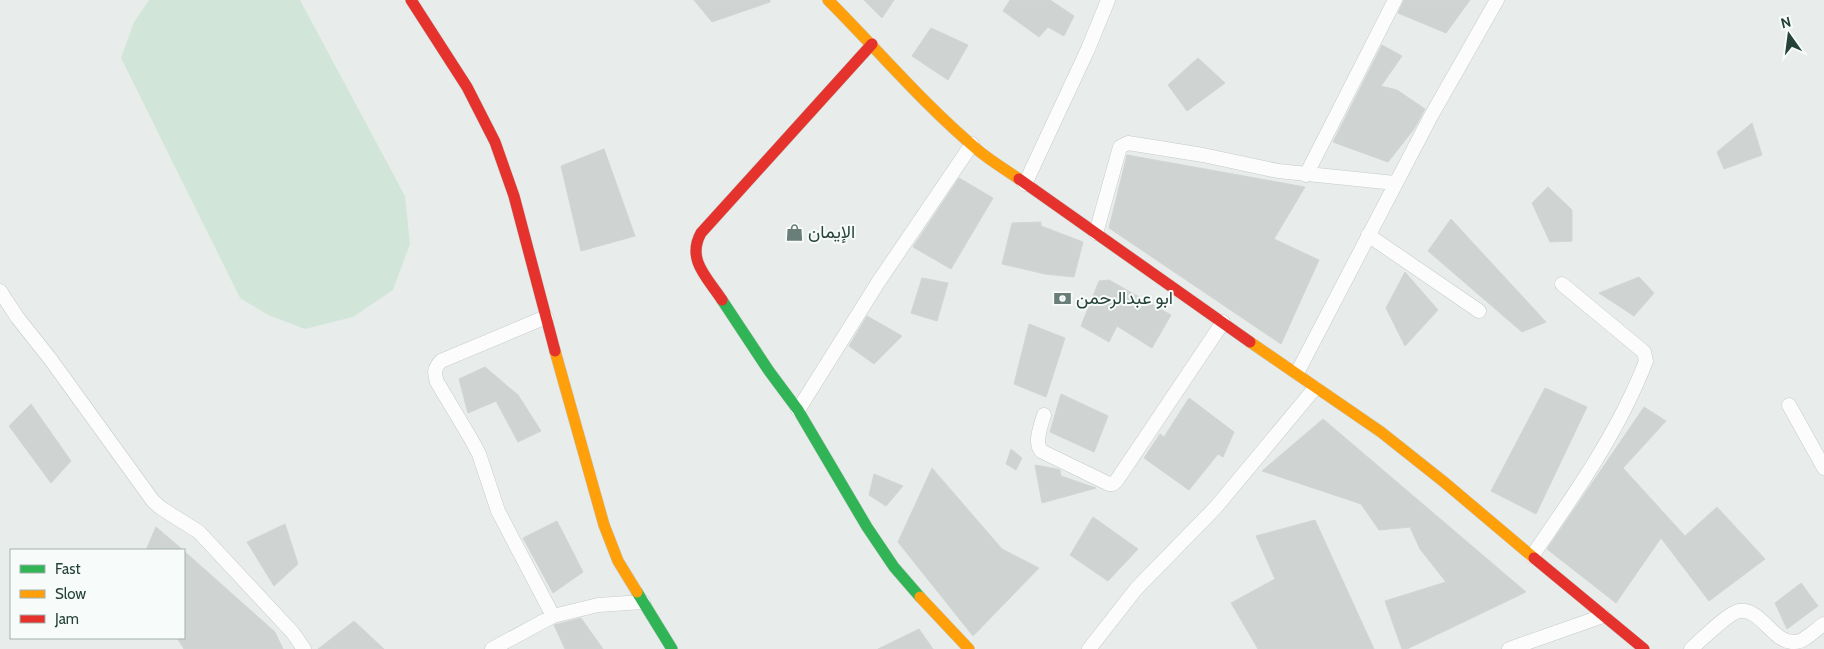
<svg xmlns="http://www.w3.org/2000/svg" width="1824" height="649" viewBox="0 0 1824 649" font-family="Cabin,Vazirmatn,sans-serif">
  <style>
    .green { fill: #d1e6d8 }
    .building { fill: #cfd4d2; stroke: #d1d6d4 }
    .lines { fill: none; stroke-linecap: round; stroke-linejoin: round }
    .street-casing { stroke: #c5cac8; stroke-width: 15 }
    .fast-casing { stroke: #c3cbc8; stroke-width: 12 }
    .slow-casing { stroke: #c3cbc8; stroke-width: 12 }
    .jam-casing { stroke: #c3cbc8; stroke-width: 12 }
    .street { stroke: #fcfcfc; stroke-width: 14 }
    .fast { stroke: #30b455; stroke-width: 11 }
    .slow { stroke: #ff9f0a; stroke-width: 11 }
    .jam { stroke: #e5322d; stroke-width: 11 }
    .labels { text-anchor: middle; dominant-baseline: central; stroke-width: 4; stroke-linejoin: round; paint-order: stroke }
    .poi-label { font-size: 18px; fill: #24423a; stroke: #f7fbf9; text-anchor: start }
  </style>
  <rect width="100%" height="100%" fill="#e8edeb"/>
  <!-- green -->
  <path class="green" d="M149,0H300L405,196L410,244L393,290L353,317L305,329L268,315L240,298L121,58L134,22Z"/>
  <!-- building -->
  <path class="building" d="M694,0H770V2L712,22Z
    M864,0H894L882,18Z
    M1010,0H1050L1074,16L1064,36L1048,27L1039,37L1003,11Z
    M1404,0H1470L1446,33L1398,13Z
    M931,28L968,45L948,80L912,56Z
    M1382,45L1402,56L1381,86L1397,90L1425,109L1414,129L1388,162L1333,142Z
    M1198,58L1225,83L1187,111L1168,85Z
    M1752,123L1762,155L1724,169L1717,152Z
    M604,149L635,236L581,251L561,166Z
    M1127,155L1305,187L1274,239L1319,260L1281,344L1109,228Z
    M959,178L993,198L951,269L913,247Z
    M1548,187L1572,210V241L1550,242L1532,203Z
    M1451,219L1546,322L1522,332L1428,251Z
    M1041,222V226L1083,242L1074,277L1045,274L1002,264L1012,223Z
    M1405,272L1438,310L1405,346L1386,308Z
    M1639,277L1654,293L1634,316L1599,293Z
    M922,278L948,283L937,321L911,313Z
    M1109,280L1171,315L1152,348L1117,326L1109,342L1081,326L1099,281Z
    M867,316L902,336L874,364L849,346Z
    M1029,324L1065,338L1046,397L1014,384Z
    M485,367L518,395L541,431L518,442L496,401L468,413L459,379Z
    M1545,388L1587,407L1536,514L1491,491Z
    M1061,394L1108,416L1094,452L1050,432Z
    M1189,398L1234,432L1223,457L1218,454L1189,490L1144,458L1160,434L1164,437Z
    M31,404L71,461L51,483L9,426Z
    M1644,407L1666,421L1623,468L1685,536L1717,507L1765,559L1709,601L1661,538L1616,603L1547,549Z
    M1323,419L1526,592L1407,649H1402L1385,601L1446,582L1420,549L1410,527L1379,530L1361,504L1262,471Z
    M1011,449L1022,458L1016,470L1006,464Z
    M1035,465L1057,469L1060,470L1061,476L1096,488L1042,503Z
    M932,468L1002,549L1039,568L973,636L898,542Z
    M874,474L903,486L886,506L869,495Z
    M1093,517L1138,549L1108,581L1070,555Z
    M1315,520L1374,649H1258L1231,603L1275,579L1256,536Z
    M557,521L583,572L553,593L523,538Z
    M285,524L298,564L274,586L247,542Z
    M156,527L183,550H146Z
    M184,551L275,632L283,649H184L177,638H184Z
    M1801,583L1818,606L1787,629L1775,603Z
    M581,618L603,649H565L554,625Z
    M354,621L384,649H318Z
    M919,629L933,649H878Z"/>
  <g class="lines">
    <defs>
      <path id="street" d="M1306,175L1395,0
        M1025,184L1088,49L1108,0
        M1096,233L1120,147L1128,143L1203,155L1278,171L1395,183
        M1368,235L1479,311
        M0,291L17,317L51,360L153,501L161,508L199,532L293,633L304,649
        M546,317L441,361C434,369 434,372 437,382L471,439L479,454L498,511L553,616
        M1297,373L1431,116L1497,0
        M1789,405L1824,468
        M798,410L879,281L972,144
        M1044,415C1041,425 1034,442 1041,451L1109,484H1113L1117,480L1223,322
        M1532,556C1575,494 1619,431 1646,361L1644,352L1562,284
        M492,649L553,616L598,605L643,602
        M1089,649L1136,589L1216,507L1315,388
        M1509,649L1603,616
        M1691,649C1700,641 1728,613 1739,611C1762,608 1773,644 1795,642C1804,642 1816,629 1824,624"/>
      <path id="fast" d="M722,300L769,371L798,410L867,527L894,567L920,597
        M637,592L672,649"/>
      <path id="slow" d="M828,0C878,50 924,105 979,151C991,161 1006,170 1019,179
        M1250,342L1381,432L1444,482L1534,558
        M555,351L604,525L618,561L637,592
        M920,597L969,649"/>
      <path id="jam" d="M411,0L467,87L495,142L514,196L555,351
        M1019,179L1250,342
        M722,300C708,278 686,260 701,233L872,44
        M1534,558L1644,649"/>
    </defs>
    <!-- street casing -->
    <use href="#street" class="street-casing"/>
    <!-- fast casing -->
    <use href="#fast" class="fast-casing"/>
    <!-- slow casing -->
    <use href="#slow" class="slow-casing"/>
    <!-- jam casing -->
    <use href="#jam" class="jam-casing"/>
    <!-- street -->
    <use href="#street" class="street"/>
    <!-- fast -->
    <use href="#fast" class="fast"/>
    <!-- slow -->
    <use href="#slow" class="slow"/>
    <!-- jam -->
    <use href="#jam" class="jam"/>
  </g>
  <!-- icons -->
  <defs>
    <symbol id="shop-bare" viewBox="-9 -9 18 18"><path d="M-5-2.5h2.3a2.7 3.5 0 0 1 5.4 0H5L5.5 6h-11ZM-1.5-2.5h3a1.5 2.3 0 0 0-3 0Z" fill="#697e78" stroke="#f7fbf9" stroke-width="2.5" paint-order="stroke"/></symbol>
    <symbol id="bank-bare" viewBox="-9 -9 18 18"><path d="M-6-4H6V4H-6ZM0-2.3a2.3 2.3 0 1 0 0 4.6a2.3 2.3 0 1 0 0-4.6Z" fill="#697e78" stroke="#f7fbf9" stroke-width="2.5" paint-order="stroke"/></symbol>
  </defs>
  <g fill-rule="evenodd">
    <use href="#shop-bare" x="782" y="220" width="25" height="25"/>
    <use href="#bank-bare" x="1050" y="286" width="25" height="25"/>
  </g>
  <g class="labels">
    <!-- poi labels -->
    <g class="poi-label">
      <text x="808" y="232">الإيمان</text>
      <text x="1076" y="298">ابو عبدالرحمن</text>
    </g>
  </g>
  <!-- legend -->
  <rect x="10" y="549" width="175" height="90" fill="#f7fbf9" stroke="#a3b1ad"/>
  <rect x="20" y="565" width="25" height="8" fill="#30b455" stroke="#a3b1ad"/>
  <text x="55" y="574" font-size="15" fill="#24423a">Fast</text>
  <rect x="20" y="590" width="25" height="8" fill="#ff9f0a" stroke="#a3b1ad"/>
  <text x="55" y="599" font-size="15" fill="#24423a">Slow</text>
  <rect x="20" y="615" width="25" height="8" fill="#e5322d" stroke="#a3b1ad"/>
  <text x="55" y="624" font-size="15" fill="#24423a">Jam</text>
  <!-- north arrow -->
  <g transform="translate(1789 35) rotate(346)" stroke="#f7fbf9" stroke-width="4" paint-order="stroke">
  <path d="M0-4L9 19L0 12L-9 19Z" fill="#24423a"/>
  <text y="-8" font-size="14" font-weight="bold" text-anchor="middle" fill="#24423a">N</text>
  </g>
</svg>
